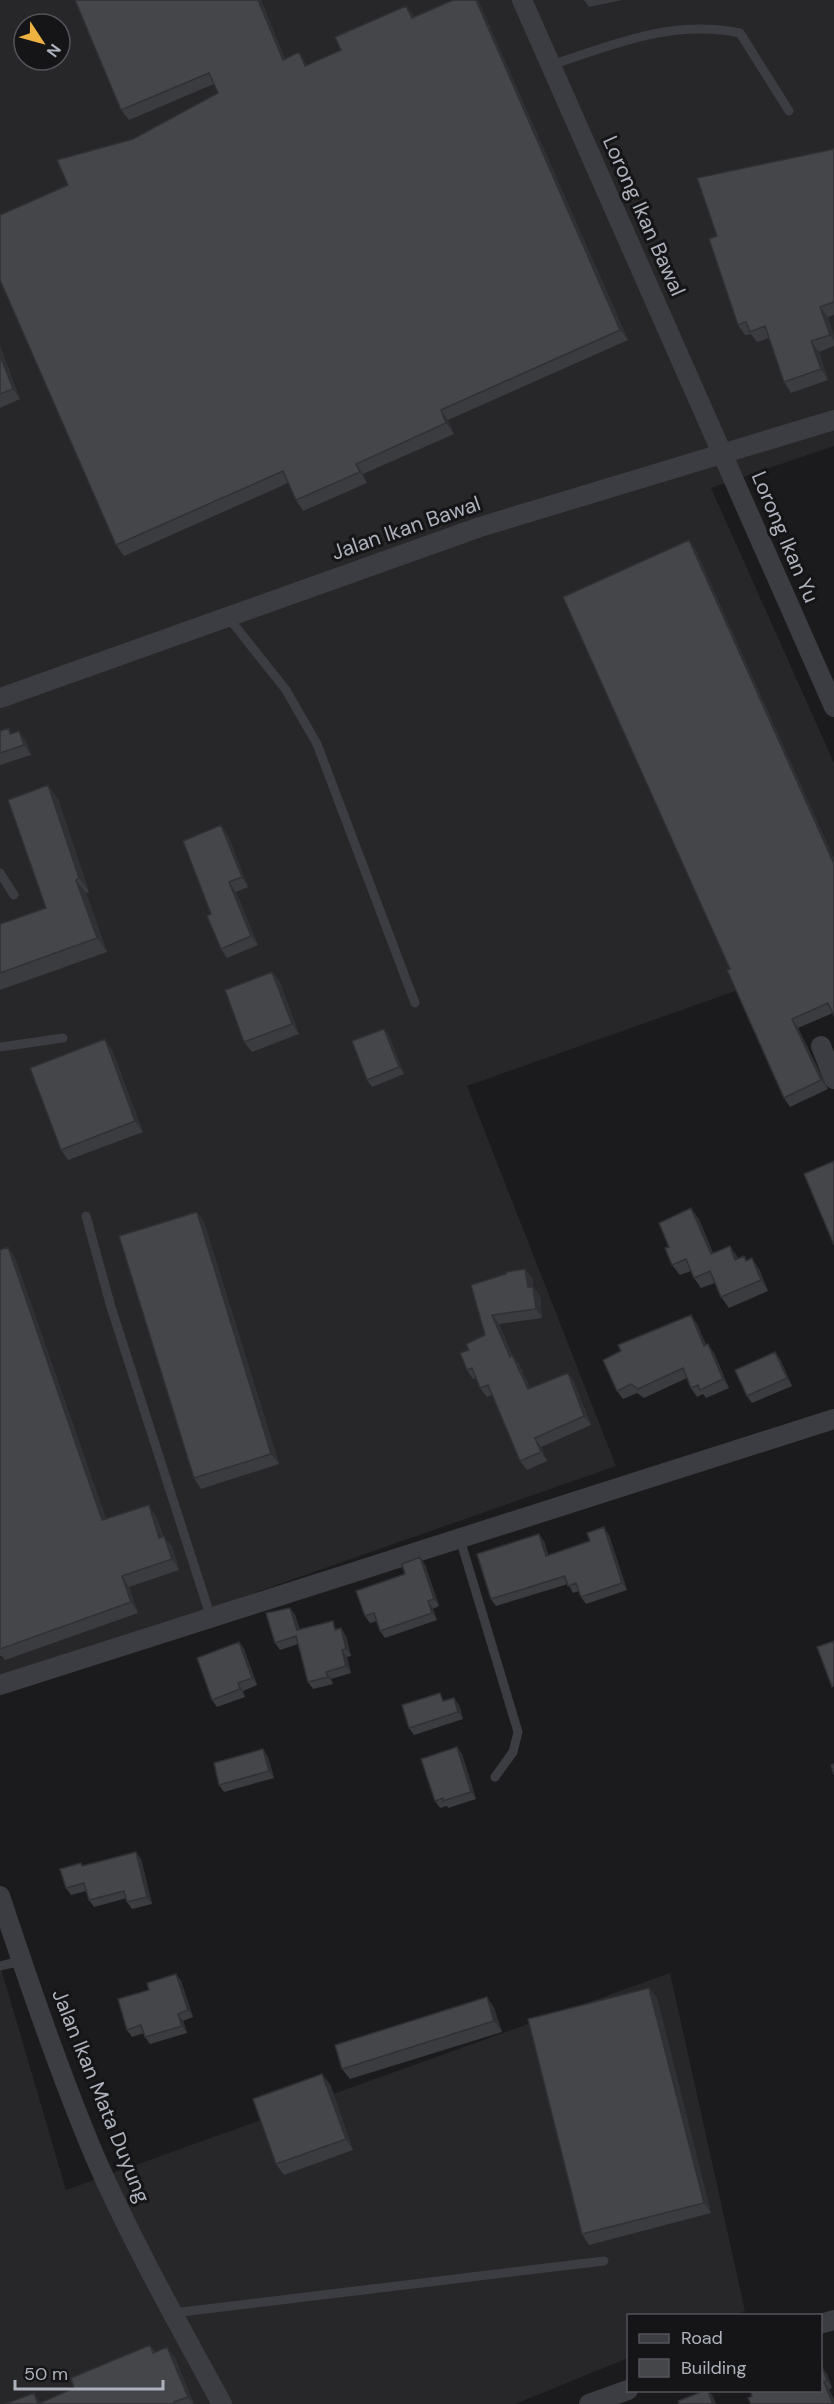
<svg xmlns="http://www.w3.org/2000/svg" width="834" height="2404" viewBox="0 0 834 2404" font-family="'DM Sans',sans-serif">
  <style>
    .built { fill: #27272a; fill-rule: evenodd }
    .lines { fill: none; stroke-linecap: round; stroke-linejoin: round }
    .lane { stroke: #3c3d42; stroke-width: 9 }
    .street { stroke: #3c3d42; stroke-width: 20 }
    .wall { fill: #3b3c40 }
    .shaded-wall { fill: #303134 }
    .building { fill: #45464a; stroke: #303134; stroke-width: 1.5 }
    .labels { text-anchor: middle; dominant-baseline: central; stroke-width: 6; stroke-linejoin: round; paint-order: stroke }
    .street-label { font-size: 21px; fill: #adb2bc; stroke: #151518 }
  </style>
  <rect width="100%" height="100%" fill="#1b1b1d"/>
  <!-- built -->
  <path class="built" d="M0,0H834V446L711,488L834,763V956L467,1086L616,1466L0,1682ZM24,24H60V60H24Z
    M0,1965L66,2190L670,1973L745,2311L733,2316H628V2358L515,2404H0Z"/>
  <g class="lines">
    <!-- lane -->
    <path class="lane" d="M551,65C615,44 672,19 740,33L789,111
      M228,617L286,690L317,744L415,1003
      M0,873L14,895
      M0,1047L63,1038
      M86,1216L111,1307L211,1618
      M460,1539L518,1732L513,1752L495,1777
      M0,1966L21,1961
      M173,2313L604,2261"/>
    <!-- street -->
    <path class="street" d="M522,0L834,707
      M0,698L480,527L834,420
      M821,1046L834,1079
      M0,1685L834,1419
      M0,1896C29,1984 59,2072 95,2157C132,2242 178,2323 222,2404
      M820,2324L834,2320
      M589,2404L628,2390"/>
  </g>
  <!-- wall -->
  <path class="wall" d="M75,0H261L285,59L306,63L307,65L414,17L478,0L628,340L448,420L454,434L363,474L367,483L303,511L296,500L288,483L124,556L116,545L68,185L133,139L218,93L214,84L129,120L121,110Z
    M584,0H622L589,7Z
    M834,149V315L828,317L834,336V346L819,352L828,380L791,393L784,382L769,338L757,342L751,334L745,335L738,325L717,236Z
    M0,346L20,399L0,408Z
    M689,540L695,549L834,859V1016L833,1013L798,1028L828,1089L790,1107L784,1098L730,969Z
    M0,731L13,733L26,741L31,755L0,765Z
    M58,799L89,892L86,893L107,952L0,990V924L46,908Z
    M228,835L248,887L236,892L258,945L227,958L221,949Z
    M272,972L280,982L299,1034L252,1052L244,1042Z
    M384,1029L389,1036L404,1074L372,1087L367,1080Z
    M112,1050L143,1132L68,1160L61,1150Z
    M197,1212L204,1222L279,1464L201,1489L194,1478Z
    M699,1219L713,1253L737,1256L738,1259L744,1256L747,1260L759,1269L768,1291L729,1308L721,1297L715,1283L701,1288L694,1278L691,1271L680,1275L672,1265L669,1247Z
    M8,1247L15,1258L106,1519L156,1516L163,1536L172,1546L179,1570L129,1587L138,1613L5,1660L2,1656H0V1250Z
    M525,1269L532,1278L533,1287L540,1296L542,1318L499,1324L512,1355L519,1364L530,1388L568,1373L574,1382L591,1425L541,1447L547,1461L527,1470L520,1461L492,1395L487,1397L480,1388L476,1378L473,1379L467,1370L469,1350L485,1335L471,1285Z
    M697,1324L706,1345L714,1353L729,1388L706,1398L703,1394L697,1397L691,1388L687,1378L644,1398L637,1393L623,1399L617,1391Z
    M775,1352L780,1359L792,1386L752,1403L747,1396Z
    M609,1535L627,1590L586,1604L581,1597L579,1591L573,1593L568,1584L496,1606L491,1599L544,1541L548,1555Z
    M420,1557L425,1565L439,1606L433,1609L437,1620L385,1638L380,1631L377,1621L370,1623L365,1616L405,1574Z
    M290,1608L295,1615L300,1630L341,1628L346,1636L351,1656L347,1657L351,1673L331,1679L333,1684L313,1689L308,1682L298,1644L280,1650L275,1643Z
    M239,1642L244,1649L257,1685L243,1691L245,1697L217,1707L212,1700Z
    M446,1700L459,1705L463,1719L414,1735L409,1728Z
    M263,1749L268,1757L274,1778L224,1792L219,1785Z
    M462,1754L476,1799L448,1808L447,1806L440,1808L435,1801Z
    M141,1859L152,1904L132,1909L127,1902V1898L94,1907L89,1900L86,1891L71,1895L66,1888L83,1866Z
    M176,1974L181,1981L193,2017L183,2021L187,2033L150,2044L145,2037L144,2033L132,2037L127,2030L149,1990Z
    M649,1988L657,1998L711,2213L589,2245L582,2234Z
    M487,1997L494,2008L502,2032L350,2079L342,2069Z
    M330,2084L353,2150L284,2175L276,2164Z
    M150,2345L155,2352L175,2358L194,2404H5L40,2403L74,2388Z
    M827,2374L832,2388L829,2389L834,2400V2404H751Z"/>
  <!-- shaded-wall -->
  <path class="shaded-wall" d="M258,0H261L290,71L283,60Z
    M476,0H478L479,2L628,340L620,330Z
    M406,6L414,16L419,29L412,18Z
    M299,52L306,63L312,77L305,66Z
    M820,307L828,317L834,336V341L830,335Z
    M811,341L819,352L828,380L821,369Z
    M0,346L20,399L13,389L0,355Z
    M441,410L448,420L454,434L446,423Z
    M356,464L363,474L367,483L360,472Z
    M689,540L695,549L834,859V864Z
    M19,731L26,741L31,755L24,745Z
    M48,785L58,799L89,892L79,878Z
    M221,825L228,835L248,887L242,877Z
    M76,880L86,893L107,952L97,938Z
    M229,882L236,892L258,945L251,936Z
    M272,972L280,982L299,1034L292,1024Z
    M792,1019L798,1028L828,1089L821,1080Z
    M384,1029L389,1036L404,1074L399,1067Z
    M105,1039L112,1050L143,1132L135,1121Z
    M691,1208L699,1219L718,1265L711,1254Z
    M197,1212L204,1222L279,1464L271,1454Z
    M730,1246L737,1256L743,1270L735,1260Z
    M8,1247L15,1258L110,1531L102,1520Z
    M752,1258L759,1269L768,1291L761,1280Z
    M525,1269L532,1278L534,1297L528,1287Z
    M533,1287L540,1296L542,1318L536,1309Z
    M492,1315L499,1324L516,1366L510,1357Z
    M691,1315L697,1324L710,1354L704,1346Z
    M708,1344L714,1353L729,1388L723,1379Z
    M775,1352L780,1359L792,1386L787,1378Z
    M512,1355L519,1364L534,1398L528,1389Z
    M568,1373L574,1382L591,1425L584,1416Z
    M535,1438L541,1447L547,1461L541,1452Z
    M149,1505L156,1516L166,1548L159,1538Z
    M604,1527L609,1535L627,1590L622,1583Z
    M539,1534L544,1541L551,1563L546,1556Z
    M164,1536L172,1546L179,1570L172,1559Z
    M420,1557L425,1565L439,1606L434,1599Z
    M122,1576L129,1587L138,1613L131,1602Z
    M428,1601L433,1609L437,1620L432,1613Z
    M290,1608L295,1615L302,1638L297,1630Z
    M341,1628L346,1636L351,1656L346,1649Z
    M239,1642L244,1649L257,1685L252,1678Z
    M342,1650L347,1657L351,1673L346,1666Z
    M326,1672L331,1679L333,1684L328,1677Z
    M238,1683L243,1691L245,1697L240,1689Z
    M454,1698L459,1705L463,1719L458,1712Z
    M457,1747L462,1754L476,1799L471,1792Z
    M263,1749L268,1757L274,1778L269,1771Z
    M136,1852L141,1859L152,1904L147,1897Z
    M176,1974L181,1981L193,2017L188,2010Z
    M649,1988L657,1998L711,2213L704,2203Z
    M487,1997L494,2008L502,2032L494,2021Z
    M178,2014L183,2021L187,2033L182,2026Z
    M322,2074L330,2084L353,2150L346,2139Z
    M167,2347L175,2358L194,2404H193L188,2397Z
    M822,2367L827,2374L832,2388L827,2381Z
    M824,2382L829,2389L834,2400V2404Z
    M708,2391L713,2396L716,2404H713Z
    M34,2393L41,2404H38Z"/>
  <!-- building -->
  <path class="building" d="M75,0H258L283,60L299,52L305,66L341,50L335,37L406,6L412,18L453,0H476L620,330L441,410L446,423L356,464L360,472L296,500L283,471L116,545L0,280V215L68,185L57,160L133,139L218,93L209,73L121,110Z
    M834,149V302L820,307L830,335L811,341L821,369L784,382L765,326L750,332L746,322L738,325L709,239L717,236L697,178Z
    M0,355L13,389L0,394Z
    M689,540L834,864V1016L828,1003L792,1019L821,1080L784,1098L727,970L730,969L563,597Z
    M9,728L10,734L19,731L24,745L0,753V731Z
    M48,785L79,878L76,880L97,938L0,973V924L46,908L8,800Z
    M221,825L242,877L229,882L251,936L221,949L207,916L211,914L183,841Z
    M272,972L292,1024L244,1042L225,990Z
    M384,1029L399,1067L367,1080L352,1041Z
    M105,1039L135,1121L61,1150L30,1068Z
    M834,1161V1245L804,1174Z
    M691,1208L711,1254L730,1246L735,1260L744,1256L746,1261L752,1258L761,1280L721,1297L710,1271L694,1278L686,1259L672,1265L665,1248L669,1247L659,1223Z
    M197,1212L271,1454L194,1478L119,1236Z
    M8,1247L102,1520L149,1505L159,1538L164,1536L172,1559L122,1576L131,1602L0,1649V1250Z
    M525,1269L528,1287H533L536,1309L492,1315L510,1357L512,1355L528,1389L568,1373L584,1416L535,1438L541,1452L520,1461L488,1385L480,1388L472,1368L467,1370L460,1353L469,1350L466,1344L485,1335L471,1285L506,1274V1272Z
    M691,1315L704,1346L708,1344L723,1379L700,1390L698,1385L691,1388L683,1368L638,1389L631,1384L617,1391L603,1360L621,1351L618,1345Z
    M775,1352L787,1378L747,1396L735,1370Z
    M604,1527L622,1583L581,1597L576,1583L568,1586L565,1576L491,1599L477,1554L539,1534L546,1556L590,1541L587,1533Z
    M420,1557L434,1599L428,1601L432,1613L380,1631L374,1613L365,1616L356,1591L405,1574L402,1564Z
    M290,1608L297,1630L333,1621L335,1630L341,1628L346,1649L342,1650L346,1666L326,1672L328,1677L308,1682L296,1636L275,1643L266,1613Z
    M834,1641V1686L832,1687L817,1647Z
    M239,1642L252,1678L238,1683L240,1689L212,1700L197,1658Z
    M440,1693L443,1701L454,1698L458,1712L409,1728L402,1705Z
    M457,1747L471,1792L443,1801V1798L435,1801L421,1759Z
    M263,1749L269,1771L219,1785L214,1763Z
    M834,1764V1775L831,1765Z
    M136,1852L147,1897L127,1902L124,1891L89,1900L84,1883L66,1888L60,1869L81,1863L82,1866Z
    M176,1974L188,2010L178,2014L182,2026L145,2037L141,2025L127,2030L118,1999L149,1990L147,1983Z
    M649,1988L704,2203L582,2234L528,2019Z
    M487,1997L494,2021L342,2069L335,2045Z
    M322,2074L346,2139L276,2164L253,2099Z
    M150,2345L153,2353L167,2347L188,2397L174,2402V2404H5L34,2393L38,2404L74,2388L71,2378Z
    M820,2367H822L827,2381L824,2382L833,2404H751L748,2398L752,2396L750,2391H820Z
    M704,2391H708L713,2404H679L678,2401Z"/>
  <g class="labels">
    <!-- street labels -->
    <g class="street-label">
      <text transform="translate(644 216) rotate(66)">Lorong Ikan Bawal</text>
      <text transform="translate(406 528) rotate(-19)">Jalan Ikan Bawal</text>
      <text transform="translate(785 537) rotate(67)">Lorong Ikan Yu</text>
      <text transform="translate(101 2096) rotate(68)">Jalan Ikan Mata Duyung</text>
    </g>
  </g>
  <!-- legend -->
  <rect x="627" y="2314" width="195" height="78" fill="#151518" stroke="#52545a" stroke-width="1.5"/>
  <rect x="639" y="2334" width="30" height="9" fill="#3c3d42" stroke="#52545a" stroke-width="1.5"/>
  <text x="681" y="2344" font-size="18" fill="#adb2bc">Road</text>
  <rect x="639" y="2359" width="30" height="18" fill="#45464a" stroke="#52545a" stroke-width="1.5"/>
  <text x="681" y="2374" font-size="18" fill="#adb2bc">Building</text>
  <!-- north arrow -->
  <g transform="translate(42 42) rotate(126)"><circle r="28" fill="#151518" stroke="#52545a" stroke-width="1.5"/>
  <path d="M0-4.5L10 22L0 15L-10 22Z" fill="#efb240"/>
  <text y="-9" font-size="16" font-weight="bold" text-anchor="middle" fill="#adb2bc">N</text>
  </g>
  <!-- scale -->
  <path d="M15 2380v9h148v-9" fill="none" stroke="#adb2bc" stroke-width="3"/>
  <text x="24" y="2380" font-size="18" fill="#adb2bc" stroke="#151518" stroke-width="4.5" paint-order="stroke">50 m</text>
</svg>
